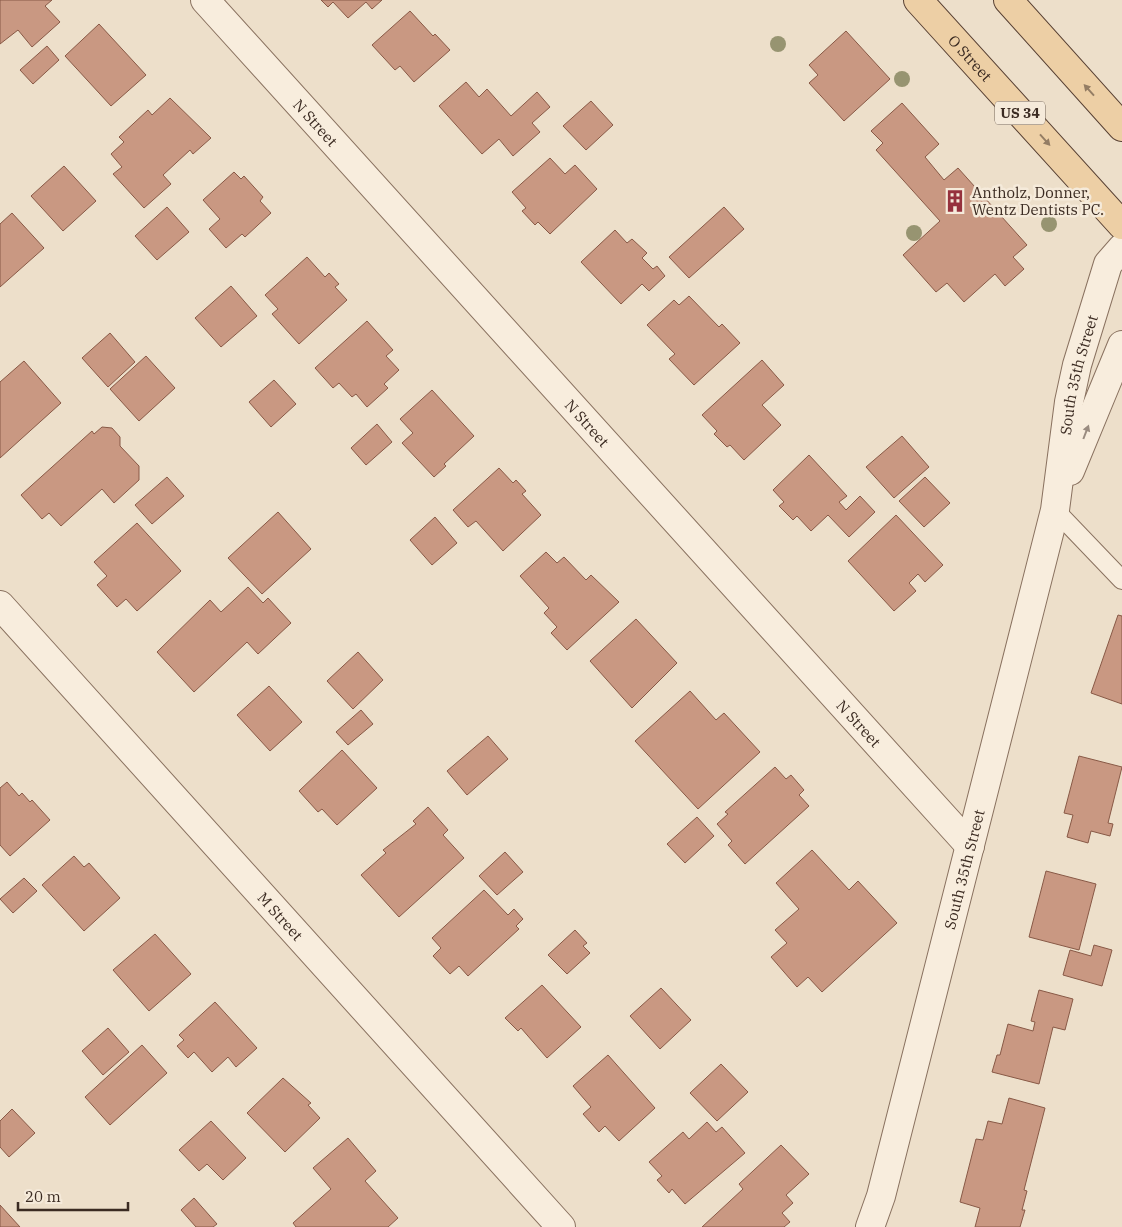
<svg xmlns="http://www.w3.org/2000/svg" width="1122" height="1227" viewBox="0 0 1122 1227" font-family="'IBM Plex Serif',serif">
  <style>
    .building { fill: #c99882; stroke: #885946 }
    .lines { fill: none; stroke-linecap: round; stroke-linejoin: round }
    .lane-casing { stroke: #89715f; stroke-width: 20 }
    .street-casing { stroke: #89715f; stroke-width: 30 }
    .primary-casing { stroke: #584033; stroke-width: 30 }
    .lane { stroke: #f8eddd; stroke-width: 18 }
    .street { stroke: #f8eddd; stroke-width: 28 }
    .primary { stroke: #edcfa5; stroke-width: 28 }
    .tree { fill: #979471 }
    .oneway { fill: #947d64 }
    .oneway2 { fill: #9a8c80 }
    .labels { text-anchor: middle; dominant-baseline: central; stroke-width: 5; stroke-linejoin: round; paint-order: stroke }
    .shield { fill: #f5eada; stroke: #736459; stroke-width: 1 }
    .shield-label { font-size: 14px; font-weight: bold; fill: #3b2b22 }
    .street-label { font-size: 15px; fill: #3b2b22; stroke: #f5eada }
    .poi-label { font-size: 15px; fill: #3b2b22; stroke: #f5eada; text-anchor: start }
  </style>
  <rect width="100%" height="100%" fill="#eddfca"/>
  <!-- building -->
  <path class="building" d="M0,0H52L45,6L60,22L32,47L18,30L0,44Z
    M321,0H382L372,9L366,2L348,18L333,2L328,7Z
    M410,11L433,36L435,34L450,50L414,82L400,66L395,70L372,45Z
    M99,24L146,75L111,106L65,56Z
    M846,31L890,79L844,121L809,83L818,75L809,65Z
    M47,46L59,60L33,84L20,70Z
    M466,82L479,97L487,89L511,116L537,92L550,107L532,123L540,132L513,156L499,139L482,154L439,106Z
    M170,98L211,138L193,154L190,150L163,175L171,184L144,208L113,174L122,167L111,154L124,142L119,137L148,110L152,115Z
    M591,101L613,125L586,150L563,126Z
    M902,103L939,144L925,157L944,180L958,168L1027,245L1013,257L1024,269L1005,286L995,274L964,302L947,283L936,292L903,255L940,221L876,150L883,143L871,131Z
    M550,158L565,174L575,165L597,189L550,234L538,222L535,225L522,211L526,208L512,192Z
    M64,166L96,201L63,231L31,196Z
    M234,172L241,179L244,176L263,197L260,201L271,213L245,237L242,234L226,248L209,229L220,219L203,200Z
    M167,207L189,232L157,260L135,236Z
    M724,207L744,229L689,278L669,257Z
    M12,213L44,248L0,287V224Z
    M615,230L627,243L632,239L647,253L642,258L653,269L657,266L665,276L649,291L642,284L621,304L581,262Z
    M307,257L325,277L329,273L339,284L335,287L347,300L299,344L272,314L278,309L265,295Z
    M231,286L257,316L221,347L195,318Z
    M689,296L719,327L722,324L740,343L694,385L669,359L675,354L647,325L674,300L679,305Z
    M367,321L393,350L386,356L399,370L384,384L388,388L367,407L356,394L352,397L339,383L333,388L315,368Z
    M110,333L135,362L108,387L82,358Z
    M146,356L175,388L139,421L110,389Z
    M762,360L784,385L762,405L781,425L744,460L730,445L727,447L714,434L717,431L702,415Z
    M24,361L61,403L0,458V382Z
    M274,380L296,404L271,427L249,402Z
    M432,390L474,436L444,464L446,466L434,477L402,443L413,433L400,419Z
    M377,424L392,442L366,465L351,448Z
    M102,427L112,428L120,437V446L139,466V480L114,503L102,489L61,526L49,513L42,519L21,495L92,431L94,434Z
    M902,436L929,467L894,498L866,467Z
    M809,455L847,496L839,502L846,510L860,496L875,512L849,537L828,515L811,531L797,516L793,520L779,506L784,502L773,490Z
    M499,468L513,483L516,480L526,491L522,494L541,515L503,551L476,521L468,527L453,510Z
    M167,477L184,496L152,524L135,505Z
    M925,477L950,503L924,527L899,501Z
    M278,512L311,549L262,594L228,558Z
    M896,515L943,565L925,582L918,574L909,583L916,591L894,611L848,561Z
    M435,517L457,543L432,565L410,540Z
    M137,523L181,571L137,611L126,599L117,607L97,585L107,576L94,562Z
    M546,552L557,563L564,557L586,580L591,575L619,602L567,650L551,633L557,627L544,613L549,608L520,576Z
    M248,587L263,603L268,598L291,623L258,654L247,642L194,692L157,652L210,600L221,612Z
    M1118,615L1122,616V704L1091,693Z
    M636,619L677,663L632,708L590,661Z
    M358,652L383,680L353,709L327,681Z
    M269,686L302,722L270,751L237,715Z
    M690,691L716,720L724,713L760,752L698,809L635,741Z
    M361,710L373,724L348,745L336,732Z
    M488,736L508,759L467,795L447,771Z
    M342,750L377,788L337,825L322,809L318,812L299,791Z
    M1079,756L1122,767L1108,823L1113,824L1110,836L1091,831L1088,843L1067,837L1073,815L1064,813Z
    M775,767L786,779L791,775L804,790L799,795L809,806L745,864L728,845L732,841L717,824L728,814L725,812Z
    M7,782L19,796L22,793L30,802L32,800L50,820L10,856L0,845V788Z
    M428,807L448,830L443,835L464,858L399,917L361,875L386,853L383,850L416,824L413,821Z
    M697,817L714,836L685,863L667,844Z
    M812,850L849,890L858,881L897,923L822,992L808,977L797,987L771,957L787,943L775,930L799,909L776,883Z
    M505,852L523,872L497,895L479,876Z
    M74,856L84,867L89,863L120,898L84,931L42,885Z
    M1046,871L1096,884L1079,950L1029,937Z
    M24,878L37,891L13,913L0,899Z
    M484,890L508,915L514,909L523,919L516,926L519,929L468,976L459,966L450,974L433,956L441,948L432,938Z
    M575,930L587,943L583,946L590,953L567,974L548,955Z
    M155,934L191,974L149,1011L113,970Z
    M1094,945L1112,950L1102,986L1063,975L1070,950L1091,956Z
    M542,985L581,1027L547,1058L521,1028L518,1031L505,1018Z
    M661,988L691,1020L660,1049L630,1016Z
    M1039,990L1073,999L1065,1030L1053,1027L1039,1084L992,1072L997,1055H1000L1008,1024L1033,1031L1035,1022L1031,1021Z
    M215,1002L257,1048L236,1067L228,1057L212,1072L194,1052L188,1058L177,1046L184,1040L179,1035Z
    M108,1028L129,1052L103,1075L82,1051Z
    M142,1045L167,1073L110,1125L85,1097Z
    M608,1055L655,1108L619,1141L605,1126L599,1132L583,1114L591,1107L573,1086Z
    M721,1064L748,1092L717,1121L690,1093Z
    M283,1078L311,1103L308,1105L320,1118L285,1152L247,1113Z
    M1009,1098L1045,1108L1024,1190L1027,1191L1022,1210H1025L1020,1227H975L980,1208L960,1202L976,1139L983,1140L988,1121L1002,1124Z
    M12,1109L35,1133L9,1157L0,1147V1121Z
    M211,1121L246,1158L223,1180L207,1164L199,1171L179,1150Z
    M707,1122L716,1132L722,1127L745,1153L685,1204L672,1189L669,1193L657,1180L662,1176L649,1162L683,1132L689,1139Z
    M348,1138L376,1171L365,1181L398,1218L388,1227H296L293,1223L331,1189L313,1168Z
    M781,1145L809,1174L786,1195L793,1203L782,1213L790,1222L784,1227H702L743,1189L739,1184Z
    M194,1198L217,1224L213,1227H196L181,1210Z
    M0,1205L20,1227H0Z"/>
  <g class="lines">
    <defs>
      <path id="lane" d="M1055,510L1122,580"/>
      <g id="street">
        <path id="s1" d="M205,0L970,846"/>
        <path d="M1070,471L1122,345"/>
        <path id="s2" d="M0,605L561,1227"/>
        <path id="s3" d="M870,1227L881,1196L1055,510L1069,402L1077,365L1108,264L1122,248"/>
      </g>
      <g id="primary">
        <path id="s4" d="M918,0L1122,225"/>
        <path d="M1008,0L1122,127"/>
      </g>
    </defs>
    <!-- lane casing -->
    <use href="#lane" class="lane-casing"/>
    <!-- street casing -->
    <use href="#street" class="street-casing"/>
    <!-- primary casing -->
    <use href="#primary" class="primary-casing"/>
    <!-- lane -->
    <use href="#lane" class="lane"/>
    <!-- street -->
    <use href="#street" class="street"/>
    <!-- primary -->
    <use href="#primary" class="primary"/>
  </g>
  <!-- trees -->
  <g class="tree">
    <circle cx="778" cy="44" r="8"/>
    <circle cx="902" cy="79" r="8"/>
    <circle cx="1049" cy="224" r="8"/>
    <circle cx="914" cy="233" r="8"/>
  </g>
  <!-- one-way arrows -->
  <defs><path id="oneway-solid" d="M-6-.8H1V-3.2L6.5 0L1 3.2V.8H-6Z" transform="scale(1.25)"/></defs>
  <g class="oneway">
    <use href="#oneway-solid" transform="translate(1089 90) rotate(-132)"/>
    <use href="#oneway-solid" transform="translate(1045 140) rotate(48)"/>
  </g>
  <use class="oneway2" href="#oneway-solid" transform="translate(1086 432) rotate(-69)"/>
  <!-- icons -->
  <defs>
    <symbol id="building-bare" viewBox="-9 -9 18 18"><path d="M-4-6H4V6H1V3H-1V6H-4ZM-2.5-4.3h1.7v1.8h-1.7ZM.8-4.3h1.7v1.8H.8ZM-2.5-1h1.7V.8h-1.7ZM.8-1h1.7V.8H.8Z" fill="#96313d" stroke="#f5eada" stroke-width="2.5" paint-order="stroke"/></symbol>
  </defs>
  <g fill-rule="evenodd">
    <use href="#building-bare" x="939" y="185" width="32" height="32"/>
  </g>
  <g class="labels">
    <!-- shield labels -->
    <rect class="shield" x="995" y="101.5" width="50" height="23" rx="4"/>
    <g class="shield-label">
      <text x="1020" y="113">US 34</text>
    </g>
    <!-- street labels -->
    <g class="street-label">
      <text stroke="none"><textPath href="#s4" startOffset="78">O Street</textPath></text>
      <text stroke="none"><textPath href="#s1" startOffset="165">N Street</textPath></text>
      <text stroke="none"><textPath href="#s3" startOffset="878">South 35th Street</textPath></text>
      <text stroke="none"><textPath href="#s1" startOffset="570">N Street</textPath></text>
      <text stroke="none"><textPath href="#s1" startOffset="975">N Street</textPath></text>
      <text stroke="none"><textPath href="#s3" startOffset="370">South 35th Street</textPath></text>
      <text stroke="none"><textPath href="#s2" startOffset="419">M Street</textPath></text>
    </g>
    <!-- poi labels -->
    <g class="poi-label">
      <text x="972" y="192">Antholz, Donner,<tspan x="972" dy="17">Wentz Dentists PC.</tspan></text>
    </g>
  </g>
  <!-- scale -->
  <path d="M18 1202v8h110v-8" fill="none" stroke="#3b2b22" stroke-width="2.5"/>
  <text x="25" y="1202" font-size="15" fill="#3b2b22" stroke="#f5eada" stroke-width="4" paint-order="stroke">20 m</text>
</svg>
